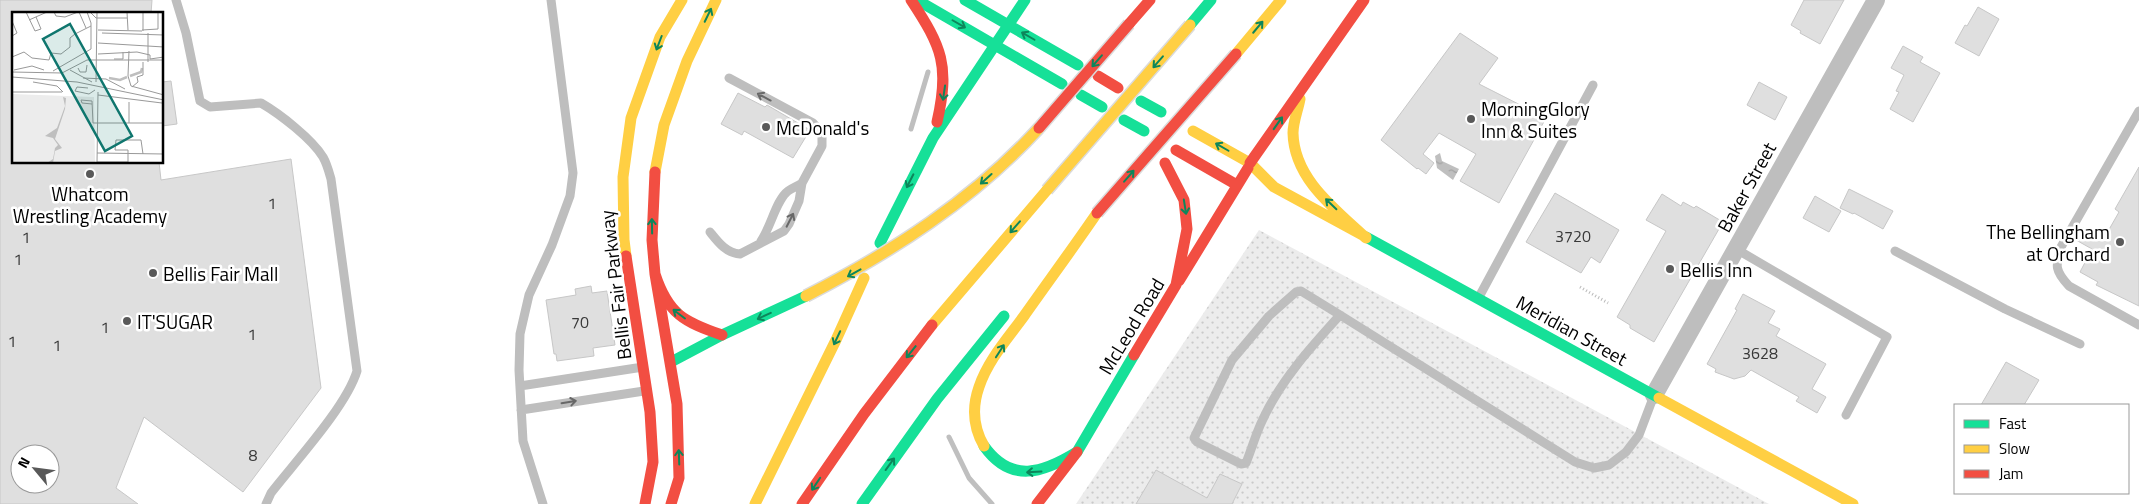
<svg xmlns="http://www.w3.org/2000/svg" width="2139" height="504" viewBox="0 0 2139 504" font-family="'Titillium Web',sans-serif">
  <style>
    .grass { fill: url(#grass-dots) }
    .water { fill: url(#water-ripples) }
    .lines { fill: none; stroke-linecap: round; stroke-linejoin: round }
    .stream { stroke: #bfbfbf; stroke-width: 5 }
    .building { fill: #dfdfdf; stroke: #c7c7c7; fill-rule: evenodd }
    .path { stroke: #b9b9b9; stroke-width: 3; stroke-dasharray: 1 2.5; stroke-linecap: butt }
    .lane { stroke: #bebebe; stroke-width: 9 }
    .street { stroke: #bebebe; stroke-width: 18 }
    .fast { stroke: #16e098; stroke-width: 11 }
    .slow { stroke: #ffcf43; stroke-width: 11 }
    .jam { stroke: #f24e42; stroke-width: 11 }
    .slow-bridge-casing { stroke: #dbdbdb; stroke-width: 14; stroke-linecap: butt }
    .jam-bridge-casing { stroke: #dbdbdb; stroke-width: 14; stroke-linecap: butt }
    .slow-bridge { stroke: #ffcf43; stroke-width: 11 }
    .jam-bridge { stroke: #f24e42; stroke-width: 11 }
    .oneway { stroke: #0d865b }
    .oneway2 { stroke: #686868 }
    .poi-dot { fill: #595959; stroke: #fff; stroke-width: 2 }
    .labels { text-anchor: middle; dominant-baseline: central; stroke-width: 5; stroke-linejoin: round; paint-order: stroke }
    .number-label { font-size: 16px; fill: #383838 }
    .poi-label { font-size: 19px; fill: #000; stroke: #fff; text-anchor: start }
    .street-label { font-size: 19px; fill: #000; stroke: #fff }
    .inset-river { fill: none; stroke: #bfbfbf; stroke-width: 2.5 }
    .inset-road { fill: none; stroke: #999; stroke-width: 1 }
    .view { fill: #0f766e; fill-opacity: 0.15; stroke: #0f766e; stroke-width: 2.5 }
    .inset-edge { fill: none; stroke: #000; stroke-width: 2.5 }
  </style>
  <defs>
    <pattern id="grass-dots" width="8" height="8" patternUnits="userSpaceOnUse" patternTransform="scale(1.25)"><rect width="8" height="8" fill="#ececec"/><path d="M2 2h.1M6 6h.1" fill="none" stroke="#c9c9c9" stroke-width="1.8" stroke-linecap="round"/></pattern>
    <pattern id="water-ripples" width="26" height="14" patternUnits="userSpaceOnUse" patternTransform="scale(1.25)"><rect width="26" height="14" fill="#bfbfbf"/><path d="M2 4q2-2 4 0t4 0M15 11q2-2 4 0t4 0" fill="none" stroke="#a2a2a2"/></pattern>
  </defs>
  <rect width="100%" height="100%" fill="#fff"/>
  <!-- grass -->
  <path class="grass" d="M1259,230L1769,504H1076Z"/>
  <!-- water -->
  <path class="water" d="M1440,153L1442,161L1459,169L1453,180L1437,168L1435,156Z"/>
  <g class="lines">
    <!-- stream -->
    <path class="stream" d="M911,129L928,72
      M949,437L969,478L992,504"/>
  </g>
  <!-- building -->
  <path class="building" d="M0,0H152L151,14H14V162H159L161,180L291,159L321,388L243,492L144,417L116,488L138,504H0ZM20,454H50V484H20Z
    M1804,0H1844L1820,44L1800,33L1801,31L1791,25Z
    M1978,7L1999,19L1979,56L1955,43L1965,25L1967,26Z
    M1460,33L1498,58L1479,84L1546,118L1499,203L1460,181L1476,154L1439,133L1423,154L1434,163L1426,174L1418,168L1417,169L1381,140Z
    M1903,46L1923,57L1920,62L1940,73L1913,122L1890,109L1899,92L1896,91L1904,75L1891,68Z
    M171,81L177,124L162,126V82Z
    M1759,82L1787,97L1775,120L1747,105Z
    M738,93L765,107L767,105L810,130L793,158L744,131L742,135L721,124Z
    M2139,167V306L2096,285L2098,282L2080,272L2092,249L2076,240L2083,228L2103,240L2119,212L2115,209Z
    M1849,189L1893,211L1883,229L1854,213L1853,214L1840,208Z
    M1555,193L1619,230L1600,263L1591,257L1581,273L1526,242Z
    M1662,194L1681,206L1683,202L1694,208L1696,206L1723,222L1654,342L1630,328V325L1617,317L1666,231L1646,220Z
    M1815,196L1841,211L1829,232L1803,218Z
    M591,286L592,293L607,291L615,345L593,348L594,356L557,361L556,354H554L546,300L576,295L575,289Z
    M1743,294L1775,311L1768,323L1780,329L1776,336L1826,364L1812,389L1826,397L1817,413L1796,401L1799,397L1751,370L1745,376L1734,379L1715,372L1716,369L1707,364L1737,310L1735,309Z
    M2006,362L2039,380L2024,405H1981Z
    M1156,470L1207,498L1220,474L1242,484L1232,504H1136Z"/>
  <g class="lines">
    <!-- path -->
    <path class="path" d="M1580,287L1608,303"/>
    <!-- lane -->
    <path class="lane" d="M176,0L186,33L200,101L210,107L261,103C280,114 312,139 323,157C327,164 329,172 331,179L357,371C346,407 295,462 271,493L266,504
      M2139,111L2061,247C2055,266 2055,271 2069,286L2139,325
      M710,232C718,242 726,253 740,254L784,231L789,224L799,201L802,183L822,146V133L813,123L729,78
      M761,241C771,227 776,200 788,191C792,188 798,186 802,183
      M1736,249L1887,337L1846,415
      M1895,251L2005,309L2080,344
      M1479,297L1593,85
      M1340,315C1311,347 1281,380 1263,419C1256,433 1252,448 1246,463L1241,464L1197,442L1194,438L1232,360L1269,316L1296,292L1301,291L1340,315L1575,462L1594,468L1609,465L1626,452L1639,435L1653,398
      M520,386L643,367
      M521,410L644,391
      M543,504L523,441L519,370L520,334L529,295L552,245L570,196L573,173L551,0"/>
    <!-- street -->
    <path class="street" d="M1654,395L1876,0"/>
    <!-- fast -->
    <path class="fast" d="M917,0L1062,84
      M965,0L1078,65
      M1190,25L1211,0
      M1081,95L1102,107
      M1141,101L1161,112
      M1124,120L1144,131
      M1366,237L1659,398
      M880,243L933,138L1025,0
      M671,362L722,335L806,296
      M984,446C1011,484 1043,473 1077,452L1134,355
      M862,504L937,399L1004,316"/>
    <!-- slow -->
    <path class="slow" d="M1236,54L1281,0
      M1300,99C1298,110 1293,122 1293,133C1294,179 1335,209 1366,238
      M1193,131L1250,163L1274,187L1366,237
      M655,172L664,125L687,61L716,0
      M626,256L624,240L623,177L631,118L660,37L682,0
      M932,325L1047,190
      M1659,398L1853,504
      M984,446C973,427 972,407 979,387C988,360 1008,338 1024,316C1048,282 1073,248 1097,213
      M755,504L836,340L864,278"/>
    <!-- jam -->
    <path class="jam" d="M911,0C942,47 950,66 937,122
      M1129,24L1150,0
      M1098,76L1118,88
      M1176,150L1237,185
      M1250,163L1364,0
      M655,172L652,240L655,274L677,404L679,478L671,504
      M626,256L650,412L653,462L645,504
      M655,274C668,314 684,322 722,335
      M1179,281L1248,168
      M1134,355L1176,285L1187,229L1184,200L1165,163
      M802,504L864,414L932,325
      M1037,504L1077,452"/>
    <defs>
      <path id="slow-bridge" d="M1047,190L1190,25
        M806,296C892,252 973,200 1039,128"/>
      <path id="jam-bridge" d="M1039,128L1129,24
        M1097,213L1236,54"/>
    </defs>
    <!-- slow-bridge casing -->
    <use href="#slow-bridge" class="slow-bridge-casing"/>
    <!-- jam-bridge casing -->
    <use href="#jam-bridge" class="jam-bridge-casing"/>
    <!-- slow-bridge -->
    <use href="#slow-bridge" class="slow-bridge"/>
    <!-- jam-bridge -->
    <use href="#jam-bridge" class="jam-bridge"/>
  </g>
  <!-- one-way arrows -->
  <defs><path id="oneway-shaft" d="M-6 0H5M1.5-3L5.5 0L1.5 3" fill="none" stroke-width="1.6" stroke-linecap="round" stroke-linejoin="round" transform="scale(1.25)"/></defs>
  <g class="oneway">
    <use href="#oneway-shaft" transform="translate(708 15) rotate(-64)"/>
    <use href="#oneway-shaft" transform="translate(959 24) rotate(30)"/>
    <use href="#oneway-shaft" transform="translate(1258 27) rotate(-50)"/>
    <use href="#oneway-shaft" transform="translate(1028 36) rotate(-150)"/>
    <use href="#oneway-shaft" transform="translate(659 43) rotate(111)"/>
    <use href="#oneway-shaft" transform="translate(1097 61) rotate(131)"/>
    <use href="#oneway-shaft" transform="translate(1158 62) rotate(131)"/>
    <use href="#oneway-shaft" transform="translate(944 93) rotate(98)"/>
    <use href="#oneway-shaft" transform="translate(1278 123) rotate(-55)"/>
    <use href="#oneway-shaft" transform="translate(1222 147) rotate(-150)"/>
    <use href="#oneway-shaft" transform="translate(1129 176) rotate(-49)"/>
    <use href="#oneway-shaft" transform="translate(986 179) rotate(138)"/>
    <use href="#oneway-shaft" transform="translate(910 181) rotate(117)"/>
    <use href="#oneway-shaft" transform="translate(1331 204) rotate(-136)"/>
    <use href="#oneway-shaft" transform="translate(1185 207) rotate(81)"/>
    <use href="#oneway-shaft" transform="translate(652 226) rotate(-91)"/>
    <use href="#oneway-shaft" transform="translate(1015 227) rotate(131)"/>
    <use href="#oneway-shaft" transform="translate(854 273) rotate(151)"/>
    <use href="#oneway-shaft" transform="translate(679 314) rotate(-143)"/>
    <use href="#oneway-shaft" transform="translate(764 316) rotate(155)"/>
    <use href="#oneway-shaft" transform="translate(837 338) rotate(115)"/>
    <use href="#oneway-shaft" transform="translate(1000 351) rotate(-57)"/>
    <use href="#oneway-shaft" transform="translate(911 352) rotate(129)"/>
    <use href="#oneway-shaft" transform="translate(679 457) rotate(-92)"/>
    <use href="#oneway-shaft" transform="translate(890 464) rotate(-54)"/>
    <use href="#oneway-shaft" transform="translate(1034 472) rotate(177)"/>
    <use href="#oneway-shaft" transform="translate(816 484) rotate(124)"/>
  </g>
  <g class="oneway2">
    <use href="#oneway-shaft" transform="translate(764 97) rotate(-152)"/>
    <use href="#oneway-shaft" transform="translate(790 220) rotate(-63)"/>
    <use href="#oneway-shaft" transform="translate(569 402) rotate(-9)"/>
  </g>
  <!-- markers -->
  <g class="poi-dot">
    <circle cx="1471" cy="119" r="5"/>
    <circle cx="766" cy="127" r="5"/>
    <circle cx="90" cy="174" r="5"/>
    <circle cx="2120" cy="242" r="5"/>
    <circle cx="1670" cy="269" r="5"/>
    <circle cx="153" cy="273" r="5"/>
    <circle cx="127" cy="321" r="5"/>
  </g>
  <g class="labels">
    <!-- number labels -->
    <g class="number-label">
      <text x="272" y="203">1</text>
      <text x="1573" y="236">3720</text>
      <text x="26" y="237">1</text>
      <text x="18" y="259">1</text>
      <text x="580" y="322">70</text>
      <text x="105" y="327">1</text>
      <text x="252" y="334">1</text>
      <text x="12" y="341">1</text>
      <text x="57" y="345">1</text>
      <text x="1760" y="353">3628</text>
      <text x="253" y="455">8</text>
    </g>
    <!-- poi labels -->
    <g class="poi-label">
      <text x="1481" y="108">MorningGlory<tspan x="1481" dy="22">Inn &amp; Suites</tspan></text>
      <text x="776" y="127">McDonald's</text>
      <text x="90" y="193" text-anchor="middle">Whatcom<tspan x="90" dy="22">Wrestling Academy</tspan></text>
      <text x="2110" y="231" text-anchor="end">The Bellingham<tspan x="2110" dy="22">at Orchard</tspan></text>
      <text x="1680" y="269">Bellis Inn</text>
      <text x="163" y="273">Bellis Fair Mall</text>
      <text x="137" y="321">IT'SUGAR</text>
    </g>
    <!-- street labels -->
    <g class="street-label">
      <text transform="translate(1746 187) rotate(-61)">Baker Street</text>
      <text transform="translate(615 285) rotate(-97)">Bellis Fair Parkway</text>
      <text transform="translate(1131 326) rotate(-59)">McLeod Road</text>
      <text transform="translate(1572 330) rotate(29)">Meridian Street</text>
    </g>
  </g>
  <!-- overview -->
  <g transform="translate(12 12)">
    <rect width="151" height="151" fill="#fff"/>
    <path d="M0,82L82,85L83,151H0Z" fill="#ececec"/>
    <path d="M51,85L54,86L53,97L43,127L50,136L43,139L41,151H35L41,147L43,136L46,133L41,126L33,124L45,116L53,94Z" fill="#bfbfbf"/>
    <path class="inset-river" d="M118,64L129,60L130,56M97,66L108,68L115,65"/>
    <path class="inset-road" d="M14,0L23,19L29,17L24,5M42,0L44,4L53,5L66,0M67,0L74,16M78,0L84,6H115M115,0L116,18M131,0V19M17,8L35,0M0,9L5,21L0,24M86,18L130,19M130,18L146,17V0M90,21L152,23M86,31L152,35M117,39L116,64L119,74L152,83M86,42L125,40L138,43V47L152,45M0,45L12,40L20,46L37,48L39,41L49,42L58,35V26L63,22L79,14M102,47H111V40M136,50V21M66,56L68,60H74L75,53M2,58L20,54L32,58M58,58L80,70M41,59L79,37V11L75,0M0,60L50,61L75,48H152M0,65L65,70L152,88M71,66L94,67L113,77M21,70L45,74L51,80M84,70L85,0M120,75L126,70L125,65L131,63V50M76,76L65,75L63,79L77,82L83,78M0,80H50M86,83L150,91M80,92L70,91L69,88L80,89L81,111H152M117,111V90M103,138L104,128H129L131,142M85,141L152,142M85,150H116V138H103M85,151L86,80"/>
    <path class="view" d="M58,12L120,124L93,139L31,27Z"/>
    <rect width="151" height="151" class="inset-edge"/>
  </g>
  <!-- legend -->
  <rect x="1954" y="404" width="175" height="90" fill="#ffffff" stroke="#999999"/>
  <rect x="1964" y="420" width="25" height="8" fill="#16e098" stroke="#999999"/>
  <text x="1999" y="429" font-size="15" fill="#000000">Fast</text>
  <rect x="1964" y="445" width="25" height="8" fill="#ffcf43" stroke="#999999"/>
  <text x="1999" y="454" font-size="15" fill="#000000">Slow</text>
  <rect x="1964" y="470" width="25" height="8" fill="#f24e42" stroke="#999999"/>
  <text x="1999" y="479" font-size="15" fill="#000000">Jam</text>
  <!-- north arrow -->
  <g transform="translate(35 469) rotate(299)"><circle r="24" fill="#ffffff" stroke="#999999"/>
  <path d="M0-4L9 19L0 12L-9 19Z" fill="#595959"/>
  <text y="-8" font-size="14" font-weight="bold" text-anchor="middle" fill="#000000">N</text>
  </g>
</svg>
